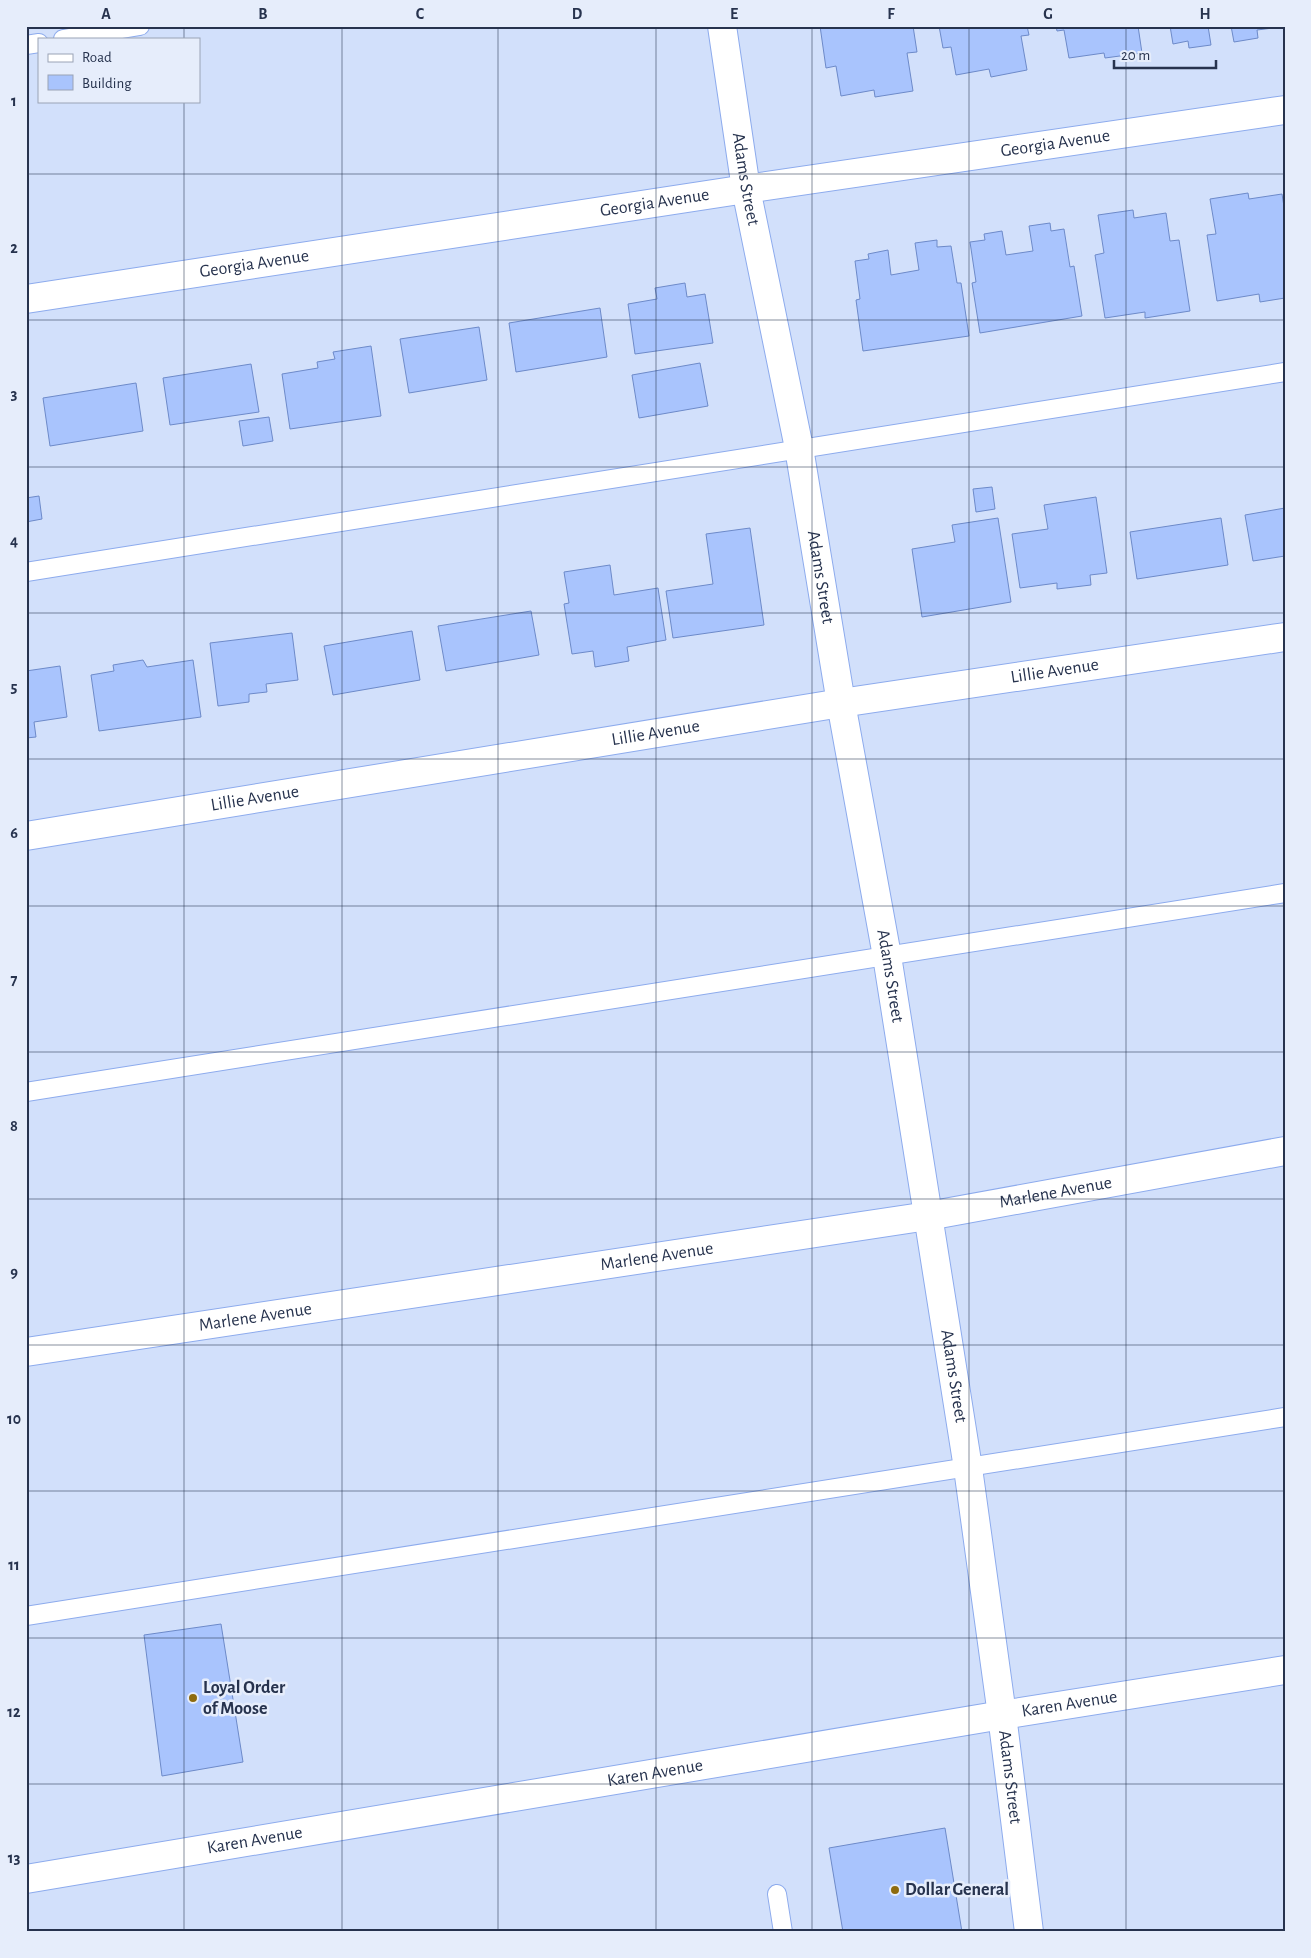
<svg xmlns="http://www.w3.org/2000/svg" width="1311" height="1958" viewBox="0 0 1311 1958" font-family="'Alegreya Sans',sans-serif">
  <style>
    .building { fill: #a9c4fd; stroke: #6d8ac9 }
    .lines { fill: none; stroke-linecap: round; stroke-linejoin: round }
    .service-casing { stroke: #8dabed; stroke-width: 20 }
    .minor-casing { stroke: #8dabed; stroke-width: 30 }
    .service { stroke: #fff; stroke-width: 18 }
    .minor { stroke: #fff; stroke-width: 28 }
    .grid { fill: none; stroke: #27334e; stroke-width: 1; stroke-opacity: 0.55 }
    .poi-dot { fill: #8e6b0e; stroke: #e6edfb; stroke-width: 2 }
    .labels { text-anchor: middle; dominant-baseline: central; stroke-width: 5; stroke-linejoin: round; paint-order: stroke }
    .street-label { font-size: 18px; fill: #27334e; stroke: #e6edfb }
    .poi-label { font-size: 18px; font-weight: bold; fill: #27334e; stroke: #e6edfb; text-anchor: start }
    .neatline { fill: none; stroke: #27334e; stroke-width: 2 }
    .grid-label { font-size: 16px; text-anchor: middle; font-weight: bold; fill: #27334e }
  </style>
  <rect width="100%" height="100%" fill="#d2e0fb"/>
  <!-- building -->
  <path class="building" d="M820,26H913L917,52L907,53L913,91L875,97L874,90L841,96L836,66L826,68Z
    M939,26H1027L1029,35L1021,36L1027,70L991,77L989,69L956,75L951,47L943,48Z
    M1056,26H1138L1142,53L1105,58L1104,53L1069,58L1064,30L1057,31Z
    M1170,26H1208L1211,45L1189,48L1188,41L1173,44Z
    M1231,26H1273V28L1257,30L1258,38L1234,42Z
    M1248,193L1249,199L1282,194L1285,213V298L1260,302L1259,294L1217,301L1207,235L1216,234L1210,199Z
    M1133,210L1134,218L1166,213L1170,241L1179,240L1190,311L1145,318V312L1105,318L1095,255L1104,253L1098,215Z
    M1050,223L1051,231L1064,229L1070,267L1074,266L1082,316L980,333L972,283L976,282L970,242L985,240L984,234L1002,231L1006,255L1033,251L1029,226Z
    M937,240V247L951,246L957,283H961L969,336L863,351L856,300L860,299L855,261L869,259L868,254L888,250L891,275L919,270L915,243Z
    M685,283L687,297L705,294L713,343L635,354L628,304L657,299L655,288Z
    M600,308L607,357L516,372L509,323Z
    M479,327L487,380L409,393L400,339Z
    M371,346L381,416L290,429L282,374L318,368L317,362L335,359L333,352Z
    M700,363L708,406L639,418L632,375Z
    M251,364L259,412L170,425L163,378Z
    M136,383L143,431L50,446L43,398Z
    M269,417L273,441L243,446L239,421Z
    M992,487L995,509L976,512L973,489Z
    M39,496L42,519L26,522V498Z
    M1096,497L1107,573L1090,575L1091,585L1057,589V583L1020,588L1012,534L1048,529L1044,505Z
    M1285,508V556L1253,561L1245,515Z
    M998,518L1011,602L922,617L912,549L955,542L952,525Z
    M1221,518L1228,565L1137,579L1130,532Z
    M750,528L764,625L673,638L666,591L713,584L706,534Z
    M610,565L614,595L658,588L666,640L627,647L629,661L595,667L593,651L572,654L564,604L569,603L564,572Z
    M531,611L539,655L446,671L438,626Z
    M412,631L420,680L333,695L324,646Z
    M292,633L298,680L266,684L267,692L249,694V702L218,706L210,643Z
    M143,660L147,667L193,660L201,717L99,731L91,675L114,671L113,665Z
    M60,666L67,717L34,722L36,737L26,738V671Z
    M221,1624L243,1762L162,1776L144,1635Z
    M945,1828L962,1932H843L829,1848Z"/>
  <g class="lines">
    <defs>
      <path id="service" d="M63,39L140,26
        M26,45L39,43
        M26,572L1285,372
        M26,1092L1285,893
        M26,1616L1285,1417
        M777,1894L783,1932"/>
      <g id="minor">
        <path id="s1" d="M722,26L746,189L799,448L841,703L887,956L968,1468L1002,1715L1029,1932"/>
        <path id="s2" d="M26,299L746,189L1285,110"/>
        <path id="s3" d="M26,836L841,703L1285,637"/>
        <path id="s4" d="M26,1352L928,1216L1285,1151"/>
        <path id="s5" d="M26,1879L1002,1715L1285,1670"/>
      </g>
    </defs>
    <!-- service casing -->
    <use href="#service" class="service-casing"/>
    <!-- minor casing -->
    <use href="#minor" class="minor-casing"/>
    <!-- service -->
    <use href="#service" class="service"/>
    <!-- minor -->
    <use href="#minor" class="minor"/>
  </g>
  <!-- grid -->
  <path class="grid" d="M184,26V39M342,26V1932M498,26V1932M656,26V1932M812,26V1932M969,26V1932M1126,26V1932M184,101V1932M26,174H1285M26,320H1285M26,467H1285M26,613H1285M26,759H1285M26,906H1285M26,1052H1285M26,1199H1285M26,1345H1285M26,1491H1285M26,1638H1285M26,1784H1285"/>
  <!-- markers -->
  <g class="poi-dot">
    <circle cx="193" cy="1698" r="5"/>
    <circle cx="895" cy="1890" r="5"/>
  </g>
  <g class="labels">
    <!-- street labels -->
    <g class="street-label">
      <text stroke="none"><textPath href="#s2" startOffset="1041">Georgia Avenue</textPath></text>
      <text stroke="none"><textPath href="#s1" startOffset="155">Adams Street</textPath></text>
      <text stroke="none"><textPath href="#s2" startOffset="636">Georgia Avenue</textPath></text>
      <text stroke="none"><textPath href="#s2" startOffset="231">Georgia Avenue</textPath></text>
      <text stroke="none"><textPath href="#s1" startOffset="560">Adams Street</textPath></text>
      <text stroke="none"><textPath href="#s3" startOffset="1042">Lillie Avenue</textPath></text>
      <text stroke="none"><textPath href="#s3" startOffset="638">Lillie Avenue</textPath></text>
      <text stroke="none"><textPath href="#s3" startOffset="232">Lillie Avenue</textPath></text>
      <text stroke="none"><textPath href="#s1" startOffset="965">Adams Street</textPath></text>
      <text stroke="none"><textPath href="#s4" startOffset="1042">Marlene Avenue</textPath></text>
      <text stroke="none"><textPath href="#s4" startOffset="638">Marlene Avenue</textPath></text>
      <text stroke="none"><textPath href="#s4" startOffset="232">Marlene Avenue</textPath></text>
      <text stroke="none"><textPath href="#s1" startOffset="1370">Adams Street</textPath></text>
      <text stroke="none"><textPath href="#s5" startOffset="1058">Karen Avenue</textPath></text>
      <text stroke="none"><textPath href="#s5" startOffset="638">Karen Avenue</textPath></text>
      <text stroke="none"><textPath href="#s1" startOffset="1775">Adams Street</textPath></text>
      <text stroke="none"><textPath href="#s5" startOffset="232">Karen Avenue</textPath></text>
    </g>
    <!-- poi labels -->
    <g class="poi-label">
      <text x="203" y="1688">Loyal Order<tspan x="203" dy="21">of Moose</tspan></text>
      <text x="905" y="1890">Dollar General</text>
    </g>
  </g>
  <!-- border -->
  <rect width="1311" height="1958" fill="none" stroke="#e6edfb" stroke-width="55"/>
  <!-- legend -->
  <rect x="38" y="38" width="162" height="65" fill="#e6edfb" stroke="#9aa3b6"/>
  <rect x="48" y="54" width="25" height="8" fill="#ffffff" stroke="#9aa3b6"/>
  <text x="82" y="62" font-size="15" fill="#27334e">Road</text>
  <rect x="48" y="75" width="25" height="15" fill="#a9c4fd" stroke="#9aa3b6"/>
  <text x="82" y="88" font-size="15" fill="#27334e">Building</text>
  <!-- scale -->
  <path d="M1114 60v8h102v-8" fill="none" stroke="#27334e" stroke-width="2.5"/>
  <text x="1121" y="60" font-size="15" fill="#27334e" stroke="#e6edfb" stroke-width="4" paint-order="stroke">20 m</text>
  <rect x="28" y="28" width="1256" height="1902" class="neatline"/>
  <g class="grid-label">
    <text x="106" y="19">A</text>
    <text x="263" y="19">B</text>
    <text x="420" y="19">C</text>
    <text x="577" y="19">D</text>
    <text x="734" y="19">E</text>
    <text x="891" y="19">F</text>
    <text x="1048" y="19">G</text>
    <text x="1205" y="19">H</text>
    <text x="14" y="106">1</text>
    <text x="14" y="253">2</text>
    <text x="14" y="399">3</text>
    <text x="14" y="546">4</text>
    <text x="14" y="692">5</text>
    <text x="14" y="838">6</text>
    <text x="14" y="985">7</text>
    <text x="14" y="1131">8</text>
    <text x="14" y="1277">9</text>
    <text x="14" y="1424">10</text>
    <text x="14" y="1570">11</text>
    <text x="14" y="1717">12</text>
    <text x="14" y="1863">13</text>
  </g>
</svg>
